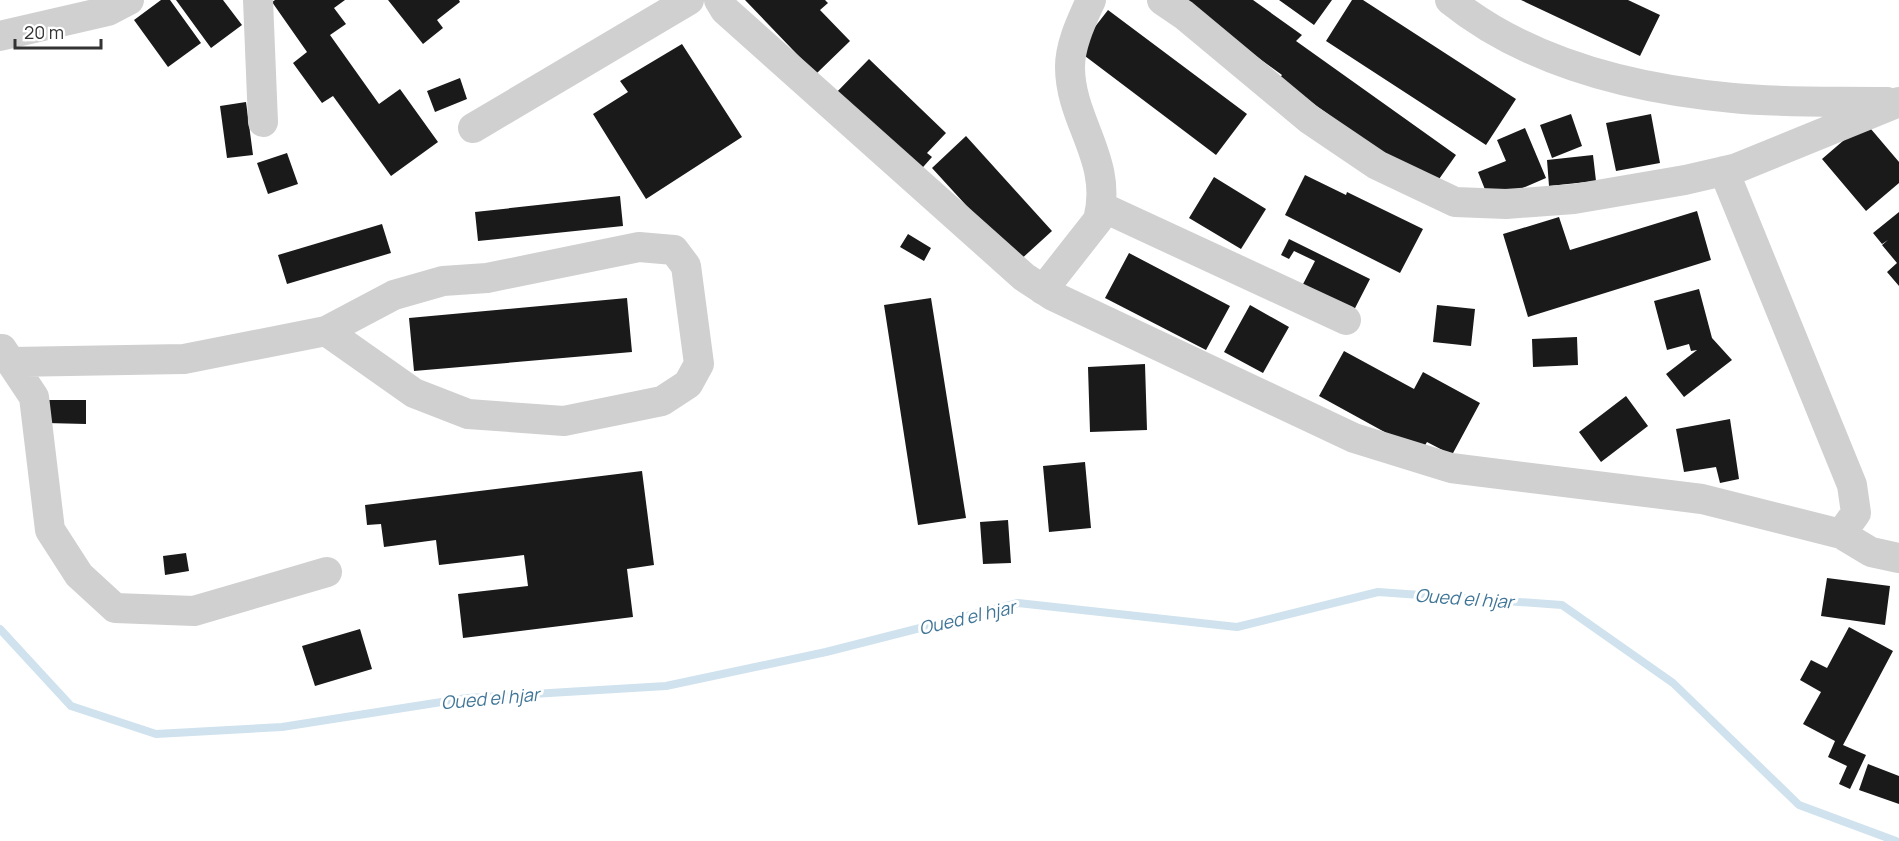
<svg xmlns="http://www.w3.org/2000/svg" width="1899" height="841" viewBox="0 0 1899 841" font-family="Manrope,sans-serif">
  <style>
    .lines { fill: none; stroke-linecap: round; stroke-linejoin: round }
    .stream { stroke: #cfe2ee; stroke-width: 8 }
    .building { fill: #1a1a1a }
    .minor { stroke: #d0d0d0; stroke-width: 30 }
    .labels { text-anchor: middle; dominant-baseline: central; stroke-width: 6; stroke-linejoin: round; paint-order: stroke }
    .water-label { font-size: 18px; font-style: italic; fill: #3f7597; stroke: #fff }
  </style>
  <rect width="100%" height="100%" fill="#fff"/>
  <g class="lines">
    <!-- stream -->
    <path class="stream" d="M0,629L71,706L156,734L282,727L467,698L666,686L826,652L1018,603L1237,627L1378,592L1562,605L1673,683L1799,805L1896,841"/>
  </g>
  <!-- building -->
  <path class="building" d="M161,0H170L201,43L168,67L134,20Z
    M176,0H223L242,25L211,48Z
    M275,0H345L334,8L346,24L330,35L379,104L400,89L438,142L391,176L333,96L322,103L293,63L307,52L272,2Z
    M388,0H459L460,2L437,20L443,28L423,44Z
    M745,0H825L828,3L820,10L850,41L816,74Z
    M1178,0H1253L1302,35L1296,41L1456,155L1432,189L1279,79L1282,75Z
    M1279,0H1332L1314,25Z
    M1352,0H1363L1516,99L1486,145L1326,41Z
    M1521,0H1628L1660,15L1640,56Z
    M1108,10L1247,114L1216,155L1077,50Z
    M682,44L742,137L646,199L593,114L628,92L620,81Z
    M869,59L946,133L927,153L932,157L916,175L833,96Z
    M460,78L467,99L435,112L427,91Z
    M246,102L253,155L227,158L220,106Z
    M1571,114L1582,146L1552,158L1540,125Z
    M1651,114L1660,163L1616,171L1606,123Z
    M1865,122L1899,162V183L1866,211L1822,159Z
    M1525,128L1546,178L1490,202L1478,172L1506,161L1497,140Z
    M966,136L1052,231L1018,262L932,168Z
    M287,153L298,184L268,194L257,163Z
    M1593,155L1596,181L1549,186L1547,160Z
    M1305,175L1346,195L1347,192L1423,229L1400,273L1285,215Z
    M1214,177L1266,209L1241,249L1189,218Z
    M620,196L623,226L478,241L475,212Z
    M1697,211L1711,260L1528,317L1503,234L1559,217L1570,250Z
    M1899,212V286L1887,272L1897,263L1882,245L1888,240L1882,244L1873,233Z
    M382,224L391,253L287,284L278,255Z
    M908,234L931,248L924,261L900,247Z
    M1289,239L1370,279L1352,314L1301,288L1315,261L1294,251L1289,259L1281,255Z
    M1129,253L1230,306L1206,350L1105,298Z
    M1699,289L1712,338L1732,360L1684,397L1666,374L1697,350L1691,351L1689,344L1667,350L1654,301Z
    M627,298L632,352L414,371L409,318Z
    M931,298L966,518L918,525L884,305Z
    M1250,305L1289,327L1263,373L1224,352Z
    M1437,305L1475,309L1471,346L1433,342Z
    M1577,337L1578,365L1533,367L1532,339Z
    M1344,351L1414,389L1423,372L1480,403L1452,455L1427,442L1421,452L1319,396Z
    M1145,364L1147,430L1090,432L1088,367Z
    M1626,396L1648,426L1601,462L1579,432Z
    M47,400H86V424L46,423Z
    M1730,419L1739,479L1720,483L1716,467L1684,472L1676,429Z
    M1085,462L1091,528L1049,532L1043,466Z
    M642,471L654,565L627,569L633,617L463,638L458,594L528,586L524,555L439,565L436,540L384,547L381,524L367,525L365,505Z
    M1008,520L1011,563L983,564L980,522Z
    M186,553L189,571L165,575L163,556Z
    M1827,578L1890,586L1885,625L1821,616Z
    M1849,627L1893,651L1843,745L1866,755L1850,789L1839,784L1847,766L1828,757L1835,741L1803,724L1821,692L1800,680L1811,660L1827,668Z
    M360,629L372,669L315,686L302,646Z
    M1868,764L1899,776V804L1859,790Z"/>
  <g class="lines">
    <!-- minor -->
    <path class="minor" d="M258,0L263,122
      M719,0L725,10L1024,277L1053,296L1354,438L1451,468L1702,499L1841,534L1871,552L1899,558
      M1162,0L1184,15L1309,119L1377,165L1455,202L1506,204L1574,199L1685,180L1737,168L1899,102
      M1450,0C1528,63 1634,89 1733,98C1784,103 1836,101 1887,102
      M0,36L108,11L129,0
      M473,128L689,0
      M1724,171L1852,485L1856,513L1841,534
      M1102,207L1346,320
      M1043,290L1098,220C1114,160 1070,122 1070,67C1070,44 1082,20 1091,0
      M2,349L34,397L50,530L79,575L115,608L194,611L327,572
      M12,362L184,359L326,331L394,295L443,281L487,278L639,247L674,250L686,266L699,364L688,384L662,401L564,421L468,414L414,393L326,331"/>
  </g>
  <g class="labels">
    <!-- water labels -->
    <g class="water-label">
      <text transform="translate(1464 598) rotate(4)">Oued el hjar</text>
      <text transform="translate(967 617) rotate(-13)">Oued el hjar</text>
      <text transform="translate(490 698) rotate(-5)">Oued el hjar</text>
    </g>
  </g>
  <!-- scale -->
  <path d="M15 39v9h86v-9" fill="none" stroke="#333333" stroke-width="3"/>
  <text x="24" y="39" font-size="18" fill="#333333" stroke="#ffffff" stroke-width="4.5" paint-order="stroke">20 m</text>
</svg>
